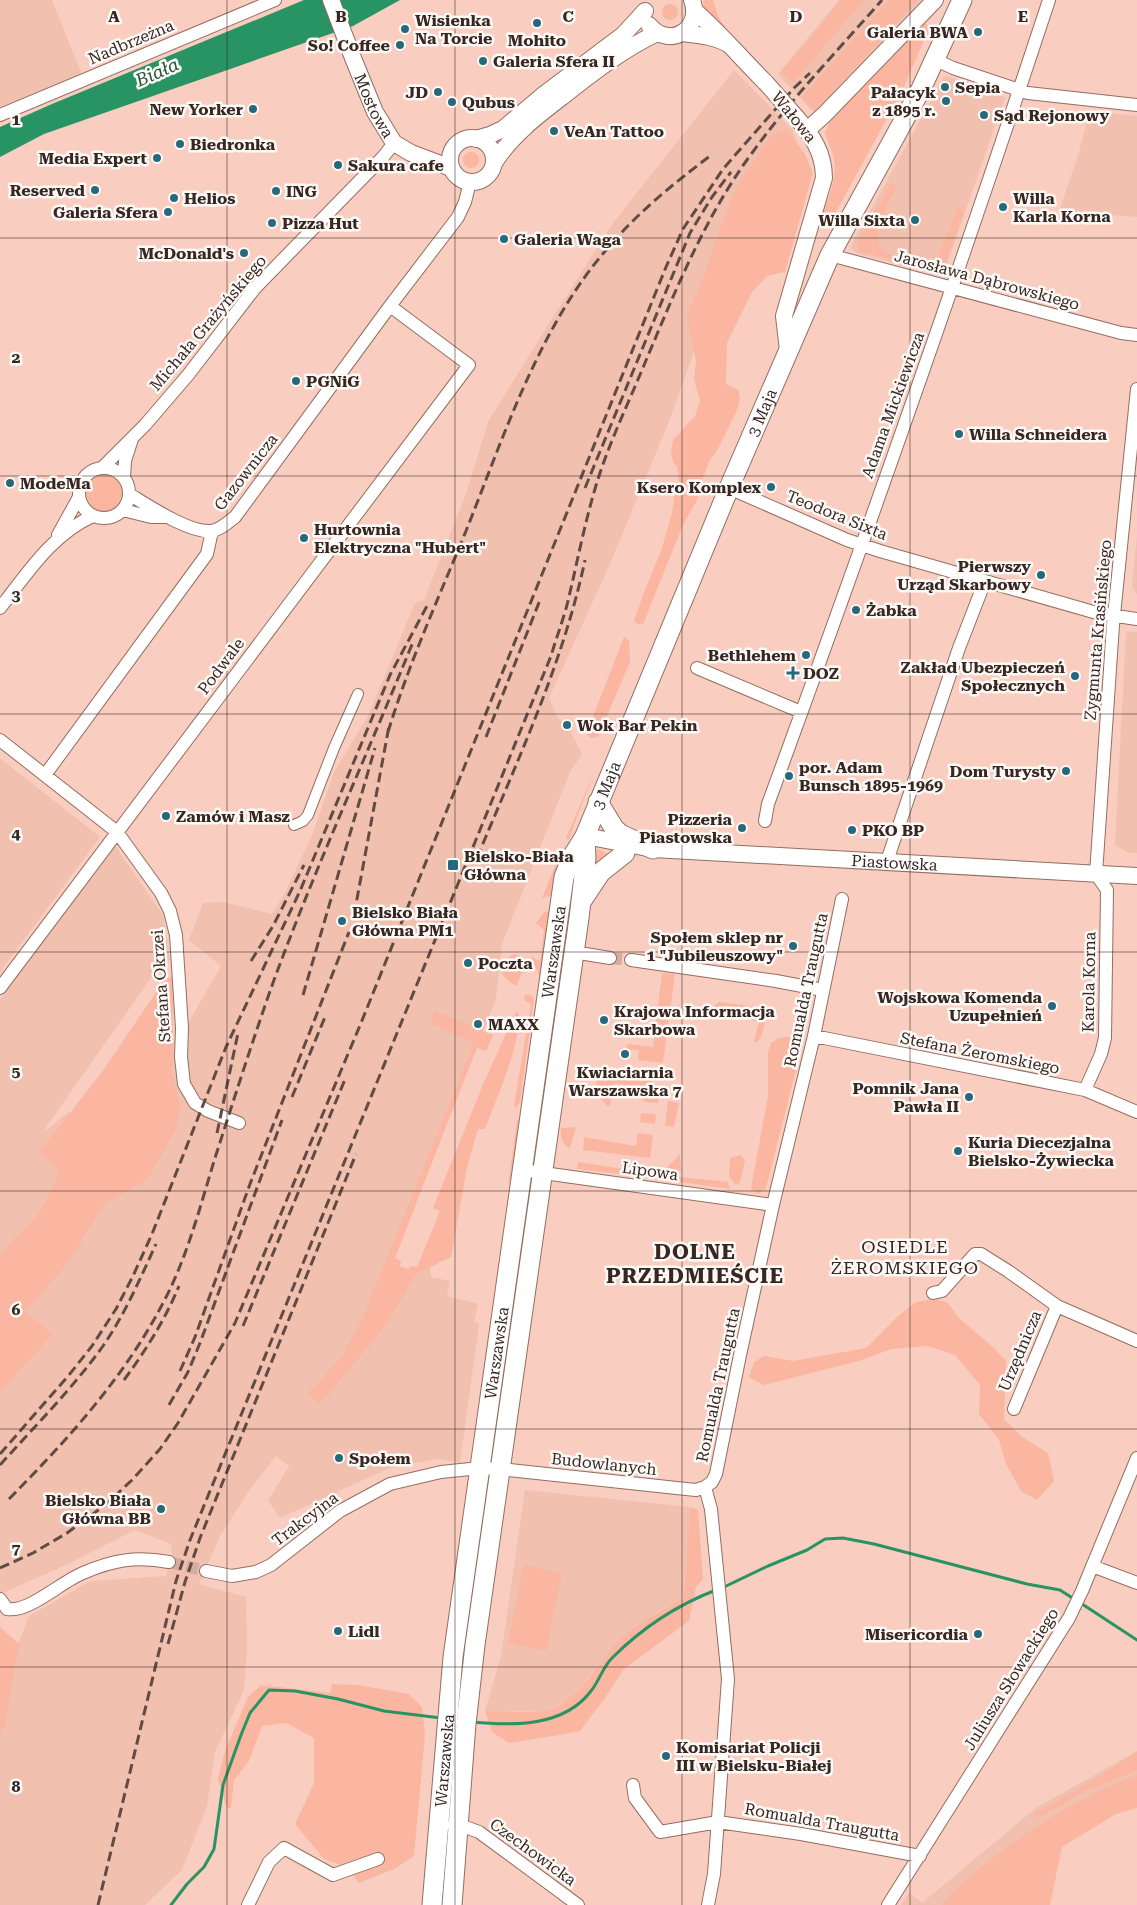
<svg xmlns="http://www.w3.org/2000/svg" width="1137" height="1905" viewBox="0 0 1137 1905" font-family="'Roboto Serif',serif">
  <style>
    .built { fill: #f1c0af }
    .green { fill: #fab6a0 }
    .water { fill: #289363 }
    .lines { fill: none; stroke-linecap: round; stroke-linejoin: round }
    .stream { stroke: #289363; stroke-width: 3 }
    .minor-tunnel { stroke: #d2ada0; stroke-width: 12; stroke-dasharray: 12 6; stroke-linecap: butt }
    .pedestrian-casing { stroke: #936e61; stroke-width: 12 }
    .minor-casing { stroke: #936e61; stroke-width: 14 }
    .tertiary-casing { stroke: #936e61; stroke-width: 18 }
    .secondary-casing { stroke: #936e61; stroke-width: 21 }
    .pedestrian { stroke: #fff; stroke-width: 10 }
    .minor { stroke: #fff; stroke-width: 12 }
    .tertiary { stroke: #fff; stroke-width: 16 }
    .secondary { stroke: #fff; stroke-width: 19 }
    .rail { stroke: #614b44; stroke-width: 3; stroke-dasharray: 10 5; stroke-linecap: butt }
    .tertiary-bridge-casing { stroke: #936e61; stroke-width: 18; stroke-linecap: butt }
    .tertiary-bridge { stroke: #fff; stroke-width: 16 }
    .grid { fill: none; stroke: #372722; stroke-width: 1; stroke-opacity: 0.55 }
    .poi-dot { fill: #27697c; stroke: #fdf9f7; stroke-width: 2 }
    .labels { text-anchor: middle; dominant-baseline: central; stroke-width: 5; stroke-linejoin: round; paint-order: stroke }
    .poi-label { font-size: 16px; font-weight: bold; fill: #372722; stroke: #fdf9f7; text-anchor: start }
    .street-label { font-size: 16px; fill: #372722; stroke: #fdf9f7 }
    .water-label { font-size: 18px; font-style: italic; fill: #1f553b; stroke: #fdf9f7 }
    .neighbourhood-label { font-size: 18px; letter-spacing: 1px; fill: #372722; stroke: #fdf9f7 }
    .district-label { font-size: 21px; font-weight: bold; letter-spacing: 1px; fill: #372722; stroke: #fdf9f7 }
    .grid-label { font-size: 16px; text-anchor: middle; font-weight: bold; fill: #372722; stroke: #fdf9f7; stroke-width: 5; stroke-linejoin: round; paint-order: stroke }
  </style>
  <rect width="100%" height="100%" fill="#f9cec0"/>
  <!-- built -->
  <path class="built" d="M0,0H52L82,75L0,108Z
    M839,0H922L815,111H812L778,74Z
    M734,70L792,129L809,176L698,340L672,414L610,564L549,698L557,716L571,733L582,754L570,772L502,944L496,999L392,1263L416,1274L430,1267L431,1277L450,1281L447,1296L478,1304L474,1322L479,1324L460,1463L439,1459L392,1467L280,1518L268,1501L289,1466L276,1456L249,1491L220,1536L199,1584L246,1597L247,1647L244,1690L215,1752L207,1806L182,1870L145,1905H0V1696L3,1682L29,1616L90,1581L166,1576L172,1555L171,1544L135,1530L66,1565L0,1594V999L115,846L163,915L170,960L158,968L42,1133L68,1113L111,1091L153,1059L180,1037L221,966L189,940L203,903L223,902L272,914L285,893L312,835L334,772L368,716L415,603L424,600L466,494L488,422L541,336L613,223Z
    M947,76L1005,97L943,276L856,253L851,248L852,244L944,77Z
    M1090,111L1137,116V217L1059,211L1077,159Z
    M1137,537V595L1132,585Z
    M1126,631L1137,632V853H1129L1115,845Z
    M0,758L100,837L0,972Z
    M525,1490L690,1507L684,1598L656,1613L617,1642L574,1696L549,1711H485L501,1656Z
    M1137,1751V1791L965,1905H901L909,1893L922,1903L1036,1808Z"/>
  <!-- green -->
  <path class="green" d="M704,0H713L719,18L726,28C715,21 701,15 704,0Z
    M840,0H864L793,83L781,71L810,39Z
    M889,0H918L815,111L802,97Z
    M662 12a8 8 0 1 1 16 0a8 8 0 1 1-16 0Z
    M925,23L930,27L902,91L830,223L821,216C829,197 839,176 833,155C831,148 827,141 825,133L829,123Z
    M785,129L791,135L805,154L813,173L785,272L767,276L752,292L727,343L726,384L738,390L740,397L738,408L719,447L709,462L700,486L697,500L683,525L643,624L639,625L634,621L644,592L661,551L672,513L675,493L679,482L677,467L673,462L671,453L673,440L695,416L700,401L694,379L696,362L687,315L706,271L714,245L736,188L771,136Z
    M463 160a8 8 0 1 1 16 0a8 8 0 1 1-16 0Z
    M891,183L897,186C888,204 867,234 884,252C900,257 922,270 936,260L958,208L964,211L943,269L940,272L859,251L857,242Z
    M86 493a18 18 0 1 1 36 0a18 18 0 1 1-36 0Z
    M624,637L629,641L630,662L598,737L591,738L587,735V732Z
    M594,772L569,839H566V838Z
    M598,849L609,855L592,875L597,850Z
    M565,852L554,895L542,898L558,859Z
    M551,911L542,983L531,957L540,961L544,930L536,923L544,912Z
    M513,954L521,956L526,964L516,986L511,983L503,976C502,965 505,961 513,954Z
    M662,973L675,974L663,1063L638,1060L639,1050L627,1049V1044L653,1047Z
    M174,976L172,1071L181,1108L176,1129L148,1179L103,1205L68,1263L25,1312L53,1334L0,1392V1255L39,1213L52,1189L59,1172L40,1151L102,1072L165,979Z
    M525,995H531L534,999L520,1102L515,1109L514,1106L531,1004L524,1000Z
    M719,1002C736,1005 759,1002 765,1022L761,1037L757,1043L754,1041L759,1022L715,1010L714,1006Z
    M435,1011L471,1026L469,1032L471,1033L473,1029H475V1032L479,1034L481,1030L493,1035L486,1051L477,1048L470,1065L395,1258L401,1261L400,1266L408,1269L411,1266L417,1267L440,1211L433,1208L484,1082L516,1012L519,1013C520,1048 497,1096 485,1129H478L467,1168L451,1257L416,1274L386,1325L320,1404L308,1394L343,1355L362,1319L474,1043L430,1023Z
    M788,1037L798,1041L801,1050L767,1184L765,1190L759,1193L753,1191L751,1188L768,1096V1052L771,1043L779,1038Z
    M598,1073L652,1081L651,1092L659,1093L658,1103L643,1102L644,1088L614,1083L610,1106L606,1105L599,1096L600,1087L596,1086Z
    M668,1101L679,1103L674,1127L665,1126Z
    M641,1113L656,1114L655,1124L640,1122Z
    M520,1119L518,1157L508,1186L517,1120Z
    M576,1127L570,1148C562,1145 560,1136 561,1128Z
    M638,1133L653,1135L650,1158L583,1150L584,1137L636,1146Z
    M680,1154L681,1171H674L667,1167Z
    M741,1155L745,1161L740,1182L736,1185L729,1177L730,1158Z
    M578,1162L648,1173L663,1169L667,1176V1180L579,1169H577Z
    M671,1176L728,1182L730,1189L672,1181Z
    M934,1299L947,1302L959,1318L995,1349L1006,1361L1004,1419L1022,1437L1048,1453L1054,1481L1037,1500L1021,1491L1006,1464L999,1440L979,1414L980,1385L955,1355L928,1346L891,1349L859,1361L764,1385L749,1377L754,1362L764,1356L793,1361L866,1348L898,1316L916,1302Z
    M690,1507L698,1510L703,1579L696,1587L689,1621L624,1669L605,1698L580,1731C556,1736 532,1739 509,1743L492,1732L485,1711C498,1711 542,1713 550,1710C581,1697 596,1666 617,1642C636,1623 661,1611 684,1598Z
    M524,1564L562,1574L546,1651L508,1643Z
    M0,1627L19,1644L5,1725L0,1737Z
    M332,1684L358,1685L409,1694L422,1707L425,1735L414,1856L396,1868L359,1883L353,1875L385,1858L375,1855L344,1866L324,1859L295,1824L314,1783V1738L286,1723L262,1726L249,1761L234,1780L231,1808H227L218,1779L225,1751L248,1697L261,1685L330,1693Z
    M1137,1752V1770L1085,1791L1038,1818L1034,1814L1082,1787Z
    M1137,1775V1808L1116,1814L1062,1847L1050,1905H942C978,1863 1039,1823 1087,1797C1103,1788 1121,1782 1137,1775Z"/>
  <!-- water -->
  <path class="water" d="M304,0H400L353,26L44,134L0,157V127L52,104Z"/>
  <g class="lines">
    <!-- stream -->
    <path class="stream" d="M722,1588L768,1566L807,1550L825,1539L843,1538L874,1544L1027,1584L1060,1590L1074,1599
      M1079,1602L1137,1640
      M472,1722C513,1726 564,1727 591,1691C599,1681 603,1667 612,1658C641,1629 677,1605 716,1590
      M171,1905L187,1884L204,1867L214,1849L223,1785L241,1735L250,1713L269,1690L295,1691L338,1699L384,1711L441,1718"/>
    <!-- minor-tunnel -->
    <path class="minor-tunnel" d="M610,958L631,960
      M169,1562L206,1571"/>
    <defs>
      <path id="pedestrian" d="M294,825L303,821L308,815L334,748L358,694"/>
      <path id="minor" d="M936,60L953,68L1028,93L1137,105
        M0,115L275,0
        M830,255L1121,333L1137,335
        M102,468L145,425L188,375L255,288L383,157L394,143
        M79 493a25 25 0 1 1 50 0a25 25 0 1 1-50 0Z
        M124,478L125,461L132,439
        M729,488L847,540L880,551L1097,613L1137,619
        M129,494C149,506 189,533 211,531C220,530 228,522 235,517L390,306L458,217L465,202L470,182
        M123,510L151,517H166
        M58,535L79,497
        M0,608C27,574 52,534 93,516
        M697,668L801,712
        M0,740L117,832L161,893L170,911L176,935L182,1028L181,1057L184,1084L195,1103L208,1111L239,1123
        M45,775L207,554L212,531
        M765,821L768,804C866,537 960,270 1049,0
        M887,861L959,648L985,581
        M573,952L610,958
        M631,960L776,981L823,990
        M0,988L469,365L390,306
        M814,1036L1085,1090L1137,1112
        M1085,1090L1101,1054L1105,1038L1107,890L1096,874L1113,625L1137,389
        M522,1170L773,1205
        M933,1293L942,1291L975,1254H981L1008,1271L1057,1306L1137,1341
        M1014,1409L1057,1306
        M1092,1566L1137,1583
        M206,1571L232,1576L256,1572L271,1565L340,1511L390,1484L441,1472L480,1468L500,1469L686,1489L696,1490L705,1487
        M0,1599L7,1609C29,1613 62,1581 83,1573C113,1560 136,1556 169,1562
        M633,1785L635,1798L660,1832L718,1822L801,1834L920,1856
        M453,1825L468,1828L479,1832L578,1905
        M248,1905L269,1862L284,1848L333,1875L378,1859
        M708,1905L714,1874L728,1679L711,1509L705,1487L712,1482L716,1474L740,1355L773,1205L814,1036L842,899
        M888,1905L1069,1618L1082,1591L1137,1458"/>
      <g id="tertiary">
        <path id="s1" d="M331,0L353,58L375,112L394,143L411,153L451,168"/>
        <path d="M695,11C720,33 742,59 766,83"/>
        <path d="M649,25C669,50 703,29 692,0"/>
        <path d="M682,33C698,35 714,36 728,44"/>
        <path d="M807,130L824,115L935,0"/>
        <circle cx="472" cy="160" r="22"/>
        <path d="M476,139L490,135L503,129L542,96L623,35L645,11"/>
        <path d="M494,163C511,136 537,116 562,97C592,73 622,50 657,33"/>
        <path d="M788,350L784,316L824,178C824,153 812,135 796,117"/>
        <path id="s2" d="M585,836L653,849L1137,876"/>
      </g>
      <g id="secondary">
        <path d="M598,802L614,828L620,834L653,849"/>
        <path d="M583,899L601,872L625,853"/>
        <path id="s3" d="M432,1905L453,1657L564,877L572,857L585,836L729,488L830,255L921,89L962,0"/>
        <path d="M452,1905L466,1724L475,1645L579,918L586,859L585,836"/>
      </g>
    </defs>
    <!-- pedestrian casing -->
    <use href="#pedestrian" class="pedestrian-casing"/>
    <!-- minor casing -->
    <use href="#minor" class="minor-casing"/>
    <!-- tertiary casing -->
    <use href="#tertiary" class="tertiary-casing"/>
    <!-- secondary casing -->
    <use href="#secondary" class="secondary-casing"/>
    <!-- pedestrian -->
    <use href="#pedestrian" class="pedestrian"/>
    <!-- minor -->
    <use href="#minor" class="minor"/>
    <!-- tertiary -->
    <use href="#tertiary" class="tertiary"/>
    <!-- secondary -->
    <use href="#secondary" class="secondary"/>
    <!-- rail -->
    <path class="rail" d="M585,488L690,233L712,197L731,172
      M388,732C409,663 439,597 466,531C504,436 539,327 607,249C637,213 673,184 710,156
      M486,737L540,600
      M477,858C517,761 563,664 585,560
      M354,915L389,726
      M251,961L273,926L304,865
      M303,995L375,748
      M292,1097L325,1017
      M217,1133L238,1033
      M243,1326L346,1077
      M180,1371L195,1337L250,1184L349,932
      M124,1380C146,1350 165,1320 179,1286
      M169,1405L188,1372L200,1343L282,1120
      M0,1454L69,1375L92,1346L116,1309L133,1276L152,1234L226,1047L300,891L390,675L427,606
      M0,1465C35,1426 73,1388 103,1346C125,1314 140,1279 156,1244
      M9,1499C68,1439 124,1378 163,1303C187,1258 200,1207 215,1158C234,1099 253,1039 274,980C316,866 367,755 413,642
      M0,1568L33,1553L67,1533L105,1505L132,1480L160,1449L178,1423L235,1323L361,1023L666,267L683,229L723,169L794,88L810,73
      M168,1644L185,1582L200,1538L356,1154
      M98,1905L176,1581L190,1540L551,656C556,639 562,623 567,605C578,560 586,514 601,470C614,432 632,395 647,358C677,287 706,215 752,153C791,99 838,50 882,0"/>
    <defs>
      <path id="tertiary-bridge" d="M766,83L796,117"/>
    </defs>
    <!-- tertiary-bridge casing -->
    <use href="#tertiary-bridge" class="tertiary-bridge-casing"/>
    <!-- tertiary-bridge -->
    <use href="#tertiary-bridge" class="tertiary-bridge"/>
  </g>
  <!-- grid -->
  <path class="grid" d="M227,0V1905M455,0V1905M682,0V1905M910,0V1905M0,238H1137M0,476H1137M0,714H1137M0,952H1137M0,1191H1137M0,1429H1137M0,1667H1137"/>
  <!-- markers -->
  <g class="poi-dot">
    <circle cx="537" cy="23" r="5"/>
    <circle cx="405" cy="29" r="5"/>
    <circle cx="978" cy="32" r="5"/>
    <circle cx="400" cy="45" r="5"/>
    <circle cx="483" cy="61" r="5"/>
    <circle cx="945" cy="87" r="5"/>
    <circle cx="438" cy="92" r="5"/>
    <circle cx="946" cy="101" r="5"/>
    <circle cx="452" cy="102" r="5"/>
    <circle cx="253" cy="109" r="5"/>
    <circle cx="984" cy="115" r="5"/>
    <circle cx="554" cy="131" r="5"/>
    <circle cx="180" cy="144" r="5"/>
    <circle cx="157" cy="158" r="5"/>
    <circle cx="338" cy="165" r="5"/>
    <circle cx="95" cy="190" r="5"/>
    <circle cx="276" cy="191" r="5"/>
    <circle cx="174" cy="198" r="5"/>
    <circle cx="1003" cy="207" r="5"/>
    <circle cx="168" cy="212" r="5"/>
    <circle cx="915" cy="220" r="5"/>
    <circle cx="272" cy="223" r="5"/>
    <circle cx="504" cy="239" r="5"/>
    <circle cx="244" cy="253" r="5"/>
    <circle cx="296" cy="381" r="5"/>
    <circle cx="959" cy="434" r="5"/>
    <circle cx="10" cy="483" r="5"/>
    <circle cx="771" cy="487" r="5"/>
    <circle cx="304" cy="538" r="5"/>
    <circle cx="1041" cy="575" r="5"/>
    <circle cx="856" cy="610" r="5"/>
    <circle cx="806" cy="655" r="5"/>
    <path d="M790.5 665.5h5v5h5v5h-5v5h-5v-5h-5v-5h5z"/>
    <circle cx="1075" cy="676" r="5"/>
    <circle cx="567" cy="725" r="5"/>
    <circle cx="1066" cy="771" r="5"/>
    <circle cx="789" cy="776" r="5"/>
    <circle cx="166" cy="816" r="5"/>
    <circle cx="742" cy="828" r="5"/>
    <circle cx="852" cy="830" r="5"/>
    <rect x="447" y="859" width="12" height="12" rx="2.5"/>
    <circle cx="342" cy="921" r="5"/>
    <circle cx="793" cy="946" r="5"/>
    <circle cx="468" cy="963" r="5"/>
    <circle cx="1052" cy="1006" r="5"/>
    <circle cx="604" cy="1020" r="5"/>
    <circle cx="478" cy="1024" r="5"/>
    <circle cx="625" cy="1054" r="5"/>
    <circle cx="969" cy="1097" r="5"/>
    <circle cx="958" cy="1151" r="5"/>
    <circle cx="339" cy="1458" r="5"/>
    <circle cx="161" cy="1509" r="5"/>
    <circle cx="338" cy="1631" r="5"/>
    <circle cx="978" cy="1634" r="5"/>
    <circle cx="666" cy="1756" r="5"/>
  </g>
  <g class="labels">
    <!-- poi labels -->
    <g class="poi-label">
      <text x="415" y="20">Wisienka<tspan x="415" dy="18">Na Torcie</tspan></text>
      <text x="968" y="32" text-anchor="end">Galeria BWA</text>
      <text x="537" y="40" text-anchor="middle">Mohito</text>
      <text x="390" y="45" text-anchor="end">So! Coffee</text>
      <text x="493" y="61">Galeria Sfera II</text>
      <text x="955" y="87">Sepia</text>
      <text x="428" y="92" text-anchor="end">JD</text>
      <text x="936" y="92" text-anchor="end">Pałacyk<tspan x="936" dy="18">z 1895 r.</tspan></text>
      <text x="462" y="102">Qubus</text>
      <text x="243" y="109" text-anchor="end">New Yorker</text>
      <text x="994" y="115">Sąd Rejonowy</text>
      <text x="564" y="131">VeAn Tattoo</text>
      <text x="190" y="144">Biedronka</text>
      <text x="147" y="158" text-anchor="end">Media Expert</text>
      <text x="348" y="165">Sakura cafe</text>
      <text x="85" y="190" text-anchor="end">Reserved</text>
      <text x="286" y="191">ING</text>
      <text x="184" y="198">Helios</text>
      <text x="1013" y="198">Willa<tspan x="1013" dy="18">Karla Korna</tspan></text>
      <text x="158" y="212" text-anchor="end">Galeria Sfera</text>
      <text x="905" y="220" text-anchor="end">Willa Sixta</text>
      <text x="282" y="223">Pizza Hut</text>
      <text x="514" y="239">Galeria Waga</text>
      <text x="234" y="253" text-anchor="end">McDonald's</text>
      <text x="306" y="381">PGNiG</text>
      <text x="969" y="434">Willa Schneidera</text>
      <text x="20" y="483">ModeMa</text>
      <text x="761" y="487" text-anchor="end">Ksero Komplex</text>
      <text x="314" y="529">Hurtownia<tspan x="314" dy="18">Elektryczna "Hubert"</tspan></text>
      <text x="1031" y="566" text-anchor="end">Pierwszy<tspan x="1031" dy="18">Urząd Skarbowy</tspan></text>
      <text x="866" y="610">Żabka</text>
      <text x="796" y="655" text-anchor="end">Bethlehem</text>
      <text x="1065" y="667" text-anchor="end">Zakład Ubezpieczeń<tspan x="1065" dy="18">Społecznych</tspan></text>
      <text x="803" y="673">DOZ</text>
      <text x="577" y="725">Wok Bar Pekin</text>
      <text x="799" y="767">por. Adam<tspan x="799" dy="18">Bunsch 1895-1969</tspan></text>
      <text x="1056" y="771" text-anchor="end">Dom Turysty</text>
      <text x="176" y="816">Zamów i Masz</text>
      <text x="732" y="819" text-anchor="end">Pizzeria<tspan x="732" dy="18">Piastowska</tspan></text>
      <text x="862" y="830">PKO BP</text>
      <text x="464" y="856">Bielsko-Biała<tspan x="464" dy="18">Główna</tspan></text>
      <text x="352" y="912">Bielsko Biała<tspan x="352" dy="18">Główna PM1</tspan></text>
      <text x="783" y="937" text-anchor="end">Społem sklep nr<tspan x="783" dy="18">1 "Jubileuszowy"</tspan></text>
      <text x="478" y="963">Poczta</text>
      <text x="1042" y="997" text-anchor="end">Wojskowa Komenda<tspan x="1042" dy="18">Uzupełnień</tspan></text>
      <text x="614" y="1011">Krajowa Informacja<tspan x="614" dy="18">Skarbowa</tspan></text>
      <text x="488" y="1024">MAXX</text>
      <text x="625" y="1072" text-anchor="middle">Kwiaciarnia<tspan x="625" dy="18">Warszawska 7</tspan></text>
      <text x="959" y="1088" text-anchor="end">Pomnik Jana<tspan x="959" dy="18">Pawła II</tspan></text>
      <text x="968" y="1142">Kuria Diecezjalna<tspan x="968" dy="18">Bielsko-Żywiecka</tspan></text>
      <text x="349" y="1458">Społem</text>
      <text x="151" y="1500" text-anchor="end">Bielsko Biała<tspan x="151" dy="18">Główna BB</tspan></text>
      <text x="348" y="1631">Lidl</text>
      <text x="968" y="1634" text-anchor="end">Misericordia</text>
      <text x="676" y="1747">Komisariat Policji<tspan x="676" dy="18">III w Bielsku-Białej</tspan></text>
    </g>
    <!-- street labels -->
    <g class="street-label">
      <text transform="translate(131 42) rotate(-23)">Nadbrzeżna</text>
      <text stroke="none"><textPath href="#s1" startOffset="114">Mostowa</textPath></text>
      <text transform="translate(794 117) rotate(51)">Wałowa</text>
      <text transform="translate(987 280) rotate(15)">Jarosława Dąbrowskiego</text>
      <text transform="translate(208 323) rotate(-50)">Michała Grażyńskiego</text>
      <text transform="translate(893 405) rotate(-70)">Adama Mickiewicza</text>
      <text stroke="none"><textPath href="#s3" startOffset="1542">3 Maja</textPath></text>
      <text transform="translate(246 472) rotate(-52)">Gazownicza</text>
      <text transform="translate(837 515) rotate(22)">Teodora Sixta</text>
      <text transform="translate(1098 630) rotate(-85)">Zygmunta Krasińskiego</text>
      <text transform="translate(221 666) rotate(-53)">Podwale</text>
      <text stroke="none"><textPath href="#s3" startOffset="1138">3 Maja</textPath></text>
      <text stroke="none"><textPath href="#s2" startOffset="311">Piastowska</textPath></text>
      <text stroke="none"><textPath href="#s3" startOffset="961">Warszawska</textPath></text>
      <text transform="translate(1089 982) rotate(-89)">Karola Korna</text>
      <text transform="translate(161 986) rotate(-94)">Stefana Okrzei</text>
      <text transform="translate(806 990) rotate(-78)">Romualda Traugutta</text>
      <text transform="translate(980 1053) rotate(11)">Stefana Żeromskiego</text>
      <text transform="translate(650 1171) rotate(8)">Lipowa</text>
      <text transform="translate(1020 1351) rotate(-67)">Urzędnicza</text>
      <text stroke="none"><textPath href="#s3" startOffset="556">Warszawska</textPath></text>
      <text transform="translate(718 1385) rotate(-78)">Romualda Traugutta</text>
      <text transform="translate(604 1464) rotate(6)">Budowlanych</text>
      <text transform="translate(305 1519) rotate(-37)">Trakcyjna</text>
      <text transform="translate(1011 1679) rotate(-58)">Juliusza Słowackiego</text>
      <text stroke="none"><textPath href="#s3" startOffset="145">Warszawska</textPath></text>
      <text transform="translate(822 1822) rotate(10)">Romualda Traugutta</text>
      <text transform="translate(533 1852) rotate(36)">Czechowicka</text>
    </g>
    <!-- water labels -->
    <g class="water-label">
      <text transform="translate(157 72) rotate(-24)">Biała</text>
    </g>
    <!-- neighbourhood labels -->
    <g class="neighbourhood-label">
      <text x="905" y="1246">OSIEDLE<tspan x="905" dy="21">ŻEROMSKIEGO</tspan></text>
    </g>
    <!-- district labels -->
    <g class="district-label">
      <text x="695" y="1252">DOLNE<tspan x="695" dy="24">PRZEDMIEŚCIE</tspan></text>
    </g>
  </g>
  <g class="grid-label">
    <text x="114" y="22">A</text>
    <text x="341" y="22">B</text>
    <text x="568" y="22">C</text>
    <text x="796" y="22">D</text>
    <text x="1023" y="22">E</text>
    <text x="16" y="125">1</text>
    <text x="16" y="363">2</text>
    <text x="16" y="601">3</text>
    <text x="16" y="839">4</text>
    <text x="16" y="1077">5</text>
    <text x="16" y="1315">6</text>
    <text x="16" y="1554">7</text>
    <text x="16" y="1792">8</text>
  </g>
</svg>
